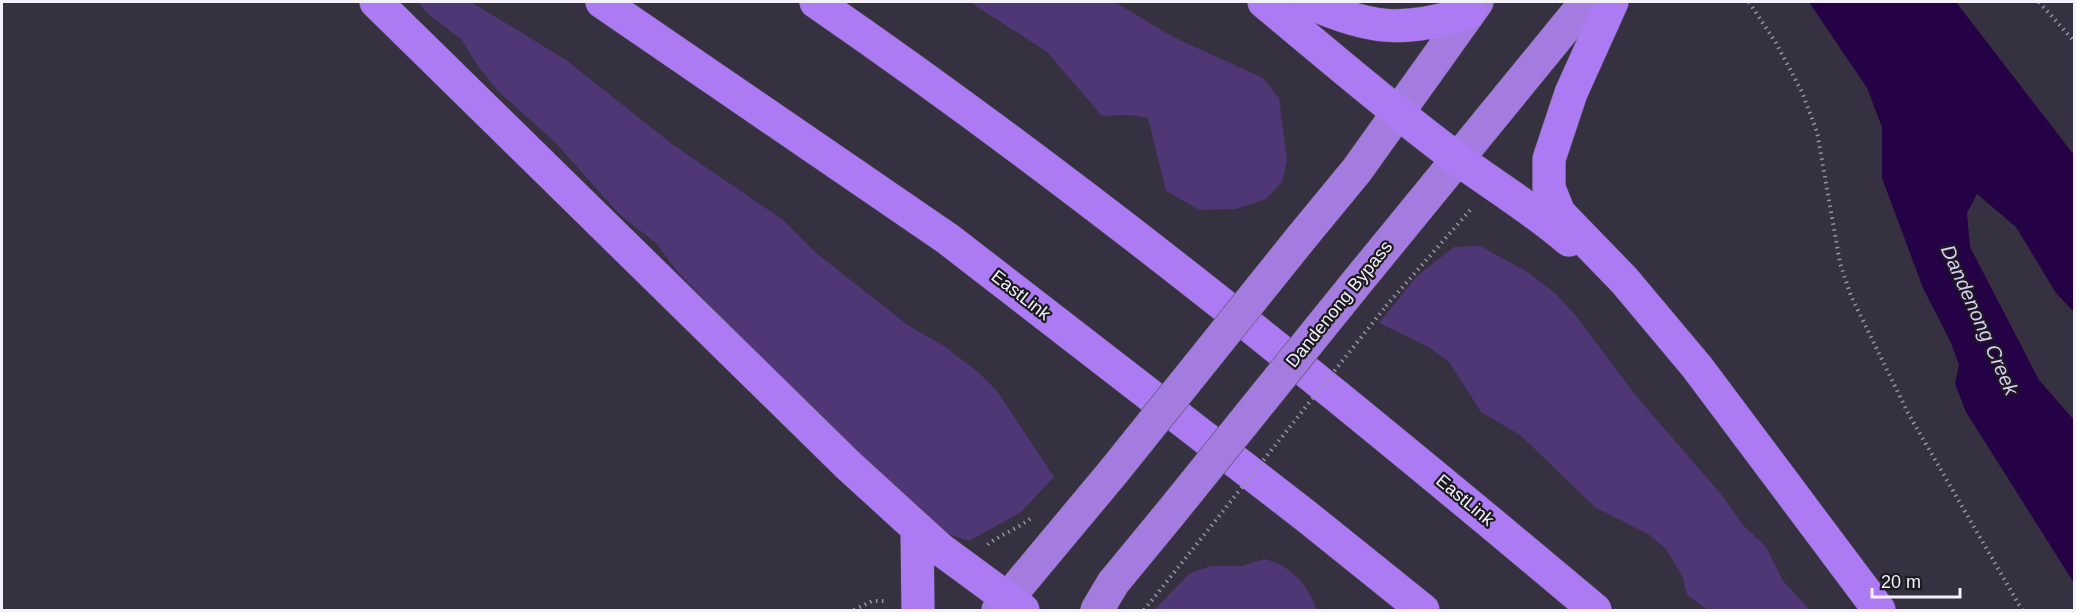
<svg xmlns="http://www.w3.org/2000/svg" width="2076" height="612" viewBox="0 0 2076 612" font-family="Helvetica,sans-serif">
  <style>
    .green { fill: #4f3674 }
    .water { fill: #250145 }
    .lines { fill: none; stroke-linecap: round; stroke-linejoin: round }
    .trunk-casing { stroke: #514d5a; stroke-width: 34 }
    .motorway-casing { stroke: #514d5a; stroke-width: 34 }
    .path { stroke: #9793a0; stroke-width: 4; stroke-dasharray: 1.5 4.5; stroke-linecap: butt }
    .trunk { stroke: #a47ce0; stroke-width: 33 }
    .motorway { stroke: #ac7bf4; stroke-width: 33 }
    .trunk-bridge-casing { stroke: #514d5a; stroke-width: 34; stroke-linecap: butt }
    .path-bridge { stroke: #9793a0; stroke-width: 4; stroke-dasharray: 1.5 4.5; stroke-linecap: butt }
    .trunk-bridge { stroke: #a47ce0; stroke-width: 33 }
    .labels { text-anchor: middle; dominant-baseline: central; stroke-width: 4.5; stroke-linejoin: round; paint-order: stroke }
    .street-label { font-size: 18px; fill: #f4f1fb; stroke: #1d1b22 }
    .water-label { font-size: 20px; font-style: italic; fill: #daccf5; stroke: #1d1b22 }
  </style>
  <rect width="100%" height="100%" fill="#363141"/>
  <!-- green -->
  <path class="green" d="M418,2H471L566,60L672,144L783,220L816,253L909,326L944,346L978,372L997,391L1054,477L1021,512L969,541L951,535L932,524L813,414L676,270L656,243L619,214L554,141L498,91L478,66L462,40L428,14Z
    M970,2H1115L1171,36L1263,78L1279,98L1287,161L1282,182L1266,199L1236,209L1200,210L1166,191L1148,118L1131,115L1102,116L1047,52Z
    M1480,246L1529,273L1556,294L1577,317L1637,397L1720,493L1743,525L1766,547L1783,581L1810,610H1708L1687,595L1682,575L1665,548L1648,534L1595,507L1520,435L1481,412L1449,362L1427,346L1379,323L1418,275L1454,247Z
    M1264,559C1289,564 1310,586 1316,610H1154L1190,573L1211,566H1242Z"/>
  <!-- water -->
  <path class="water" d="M1809,2H1956L2074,155V312L2056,293L2016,227L1977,194L1967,213L1970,247L2039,380L2074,420V583L1966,412L1955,384L1959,365L1951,343L1923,288L1882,178V127L1867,88Z"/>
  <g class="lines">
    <defs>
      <path id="trunk" d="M1301,238L1357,170L1477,2
        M1357,282L1586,2
        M998,610L1114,471
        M1097,610L1113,583L1169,515"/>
      <path id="motorway" d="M376,2L848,465L940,549L1023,610
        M602,2L948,239L1306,516L1423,610
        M816,2C1087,189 1343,398 1595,610
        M1264,2C1327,54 1389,108 1455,157C1493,185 1533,209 1569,240
        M1308,2C1370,30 1405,33 1469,12
        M1612,2L1571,93L1549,159V188L1559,213L1624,280L1697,367L1879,610
        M917,528L918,610"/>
    </defs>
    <!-- trunk casing -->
    <use href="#trunk" class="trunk-casing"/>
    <!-- motorway casing -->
    <use href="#motorway" class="motorway-casing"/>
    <!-- path -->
    <path class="path" d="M1749,2L1776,43L1802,92L1817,132L1840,263L1851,296L1908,413L2022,610
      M2039,2L2074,41
      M1386,306L1472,208
      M988,545C992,539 1021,527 1031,518
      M854,610L872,601H886
      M1144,610L1200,540"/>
    <!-- trunk -->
    <use href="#trunk" class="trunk"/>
    <!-- motorway -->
    <use href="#motorway" class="motorway"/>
    <defs>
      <path id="trunk-bridge" d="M1114,471L1301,238
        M1169,515L1357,282"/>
    </defs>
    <!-- trunk-bridge casing -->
    <use href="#trunk-bridge" class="trunk-bridge-casing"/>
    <!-- path-bridge -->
    <path class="path-bridge" d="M1200,540L1386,306"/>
    <!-- trunk-bridge -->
    <use href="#trunk-bridge" class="trunk-bridge"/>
  </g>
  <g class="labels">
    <!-- street labels -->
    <g class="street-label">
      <text transform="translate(1021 295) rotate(38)">EastLink</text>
      <text transform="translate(1339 304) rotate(-51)">Dandenong Bypass</text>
      <text transform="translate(1465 500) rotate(40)">EastLink</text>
    </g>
    <!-- water labels -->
    <g class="water-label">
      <text transform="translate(1980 320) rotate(66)">Dandenong Creek</text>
    </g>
  </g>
  <!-- border -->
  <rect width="2076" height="612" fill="none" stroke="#f4f1fb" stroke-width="6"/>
  <!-- scale -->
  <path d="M1872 588v9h88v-9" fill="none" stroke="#f4f1fb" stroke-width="3"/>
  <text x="1881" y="588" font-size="18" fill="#f4f1fb" stroke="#1d1b22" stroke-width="4.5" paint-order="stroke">20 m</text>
</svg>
